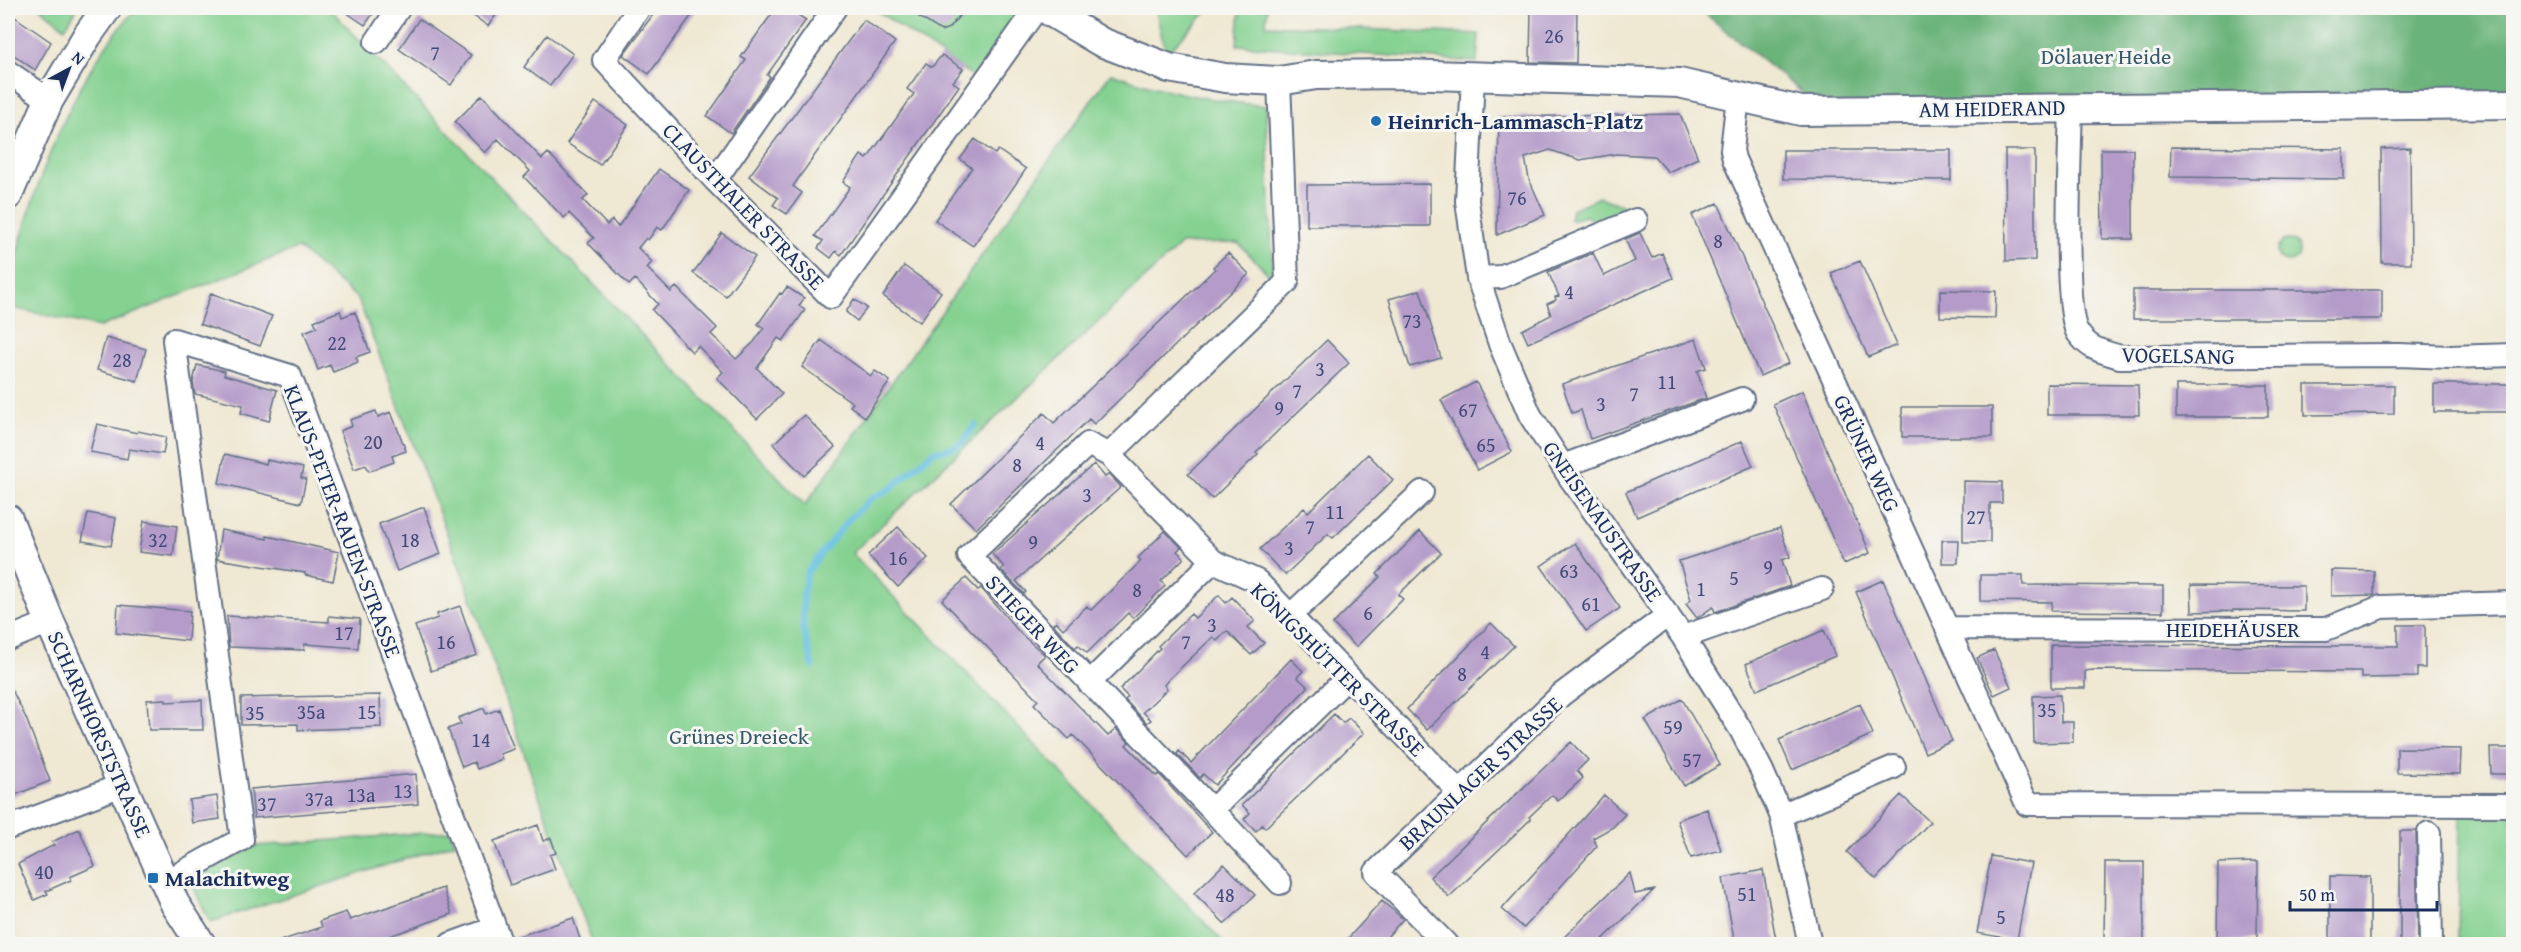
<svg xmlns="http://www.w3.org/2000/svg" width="2521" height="952" viewBox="0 0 2521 952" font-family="'Gentium Book Plus',serif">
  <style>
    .green { fill: #84d190; stroke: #508077; stroke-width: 1.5 }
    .forest { fill: #6bb37a; stroke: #43716c; stroke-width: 1.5 }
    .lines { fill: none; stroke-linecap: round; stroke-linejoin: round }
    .stream { stroke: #64bfe2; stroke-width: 6 }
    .building { fill: #b49bc9 }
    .minor-casing { stroke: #657087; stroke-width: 26 }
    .tertiary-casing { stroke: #657087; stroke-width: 32 }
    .minor { stroke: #fff; stroke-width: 22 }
    .tertiary { stroke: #fff; stroke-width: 28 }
    .poi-dot { fill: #1f6fb2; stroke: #f6f6f2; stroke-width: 2 }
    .labels { text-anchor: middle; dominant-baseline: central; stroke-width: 6; stroke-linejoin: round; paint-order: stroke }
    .number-label { font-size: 20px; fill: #414a79 }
    .park-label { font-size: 22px; fill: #35586a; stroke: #f6f6f2 }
    .street-label { font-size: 22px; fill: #1b2f5e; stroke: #f6f6f2 }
    .poi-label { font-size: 22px; font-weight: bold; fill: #1b2f5e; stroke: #f6f6f2; text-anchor: start }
  </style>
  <rect width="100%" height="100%" fill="#f6f6f2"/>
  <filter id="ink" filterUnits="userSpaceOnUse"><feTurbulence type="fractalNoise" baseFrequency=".0167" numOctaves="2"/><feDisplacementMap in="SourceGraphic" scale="12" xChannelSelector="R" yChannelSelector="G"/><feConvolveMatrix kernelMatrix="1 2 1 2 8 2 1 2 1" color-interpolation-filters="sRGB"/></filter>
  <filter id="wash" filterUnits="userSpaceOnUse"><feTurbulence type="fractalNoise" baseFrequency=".008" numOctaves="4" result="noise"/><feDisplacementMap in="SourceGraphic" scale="24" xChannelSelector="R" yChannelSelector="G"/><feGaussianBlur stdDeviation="1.35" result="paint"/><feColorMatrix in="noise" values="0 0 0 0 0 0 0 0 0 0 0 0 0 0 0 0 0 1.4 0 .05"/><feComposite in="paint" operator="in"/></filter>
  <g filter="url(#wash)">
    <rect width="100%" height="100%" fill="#efe8d2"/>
    <!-- green -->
    <path class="green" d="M40,8H75L77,9L65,28Z
      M137,8H329L805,505L1111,73C1162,92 1212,101 1266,106L1273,279L1238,243L1181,244L852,553L1225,944H593L535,785L468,589L358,299L298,248L100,327L8,307C7,283 15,259 22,236C44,159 81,66 137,8Z
      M873,8H1001L1015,17V21L975,78Z
      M1155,8H1210L1166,54Z
      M1240,8H1267L1266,25L1479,34L1477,62L1237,45Z
      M1599,197L1630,208L1602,227L1586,216L1570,220L1572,209Z
      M2277 251a11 11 0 1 1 22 0a11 11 0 1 1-22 0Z
      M2460,811H2513V944H2458Z
      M450,831L455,843L210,922L190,880L255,846Z"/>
    <!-- forest -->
    <path class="forest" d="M1698,8H2513V103L1816,104Z"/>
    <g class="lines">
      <!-- stream -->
      <path class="stream" d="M813,667L803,628V594L807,573L816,560L850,518L872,498L889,490L933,452L952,448L962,443L975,425"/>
    </g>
    <g id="blocks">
      <!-- building -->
      <path class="building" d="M340,8H377L365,25Z
        M462,8H501L488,26Z
        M658,8H697L649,74L623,55Z
        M776,8H787L806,20L767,75L770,77L731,133L707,116L746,60L741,57Z
        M905,8H966L949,28L941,31Z
        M1531,8H1577L1576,63L1530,62Z
        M15,17L51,42L35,70L8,51V28Z
        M419,19L471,55L451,85L399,49Z
        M864,20L895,42L793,186L802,193L787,214L773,205L778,198L749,176Z
        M547,35L573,54L550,86L524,67Z
        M942,55L963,69L953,82L959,86L841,255L836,251L831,258L818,248L823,241L815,236L850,187L843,182L861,155L867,159L914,94L907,89L926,63L932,67Z
        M482,95L542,159L548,153L555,160L588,195L583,200L607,225L612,220L618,227L659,169L689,190L662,230L657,227L648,240L646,238L638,248L652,262L647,268L671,292L676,287L717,328L711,334L736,359L754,342L764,328L758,324L780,293L782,294L787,287L804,298L799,306L805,310L783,341L778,338L757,368L782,394L757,419L717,378L723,372L698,346L692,352L652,310L658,304L635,279L629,285L588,243L594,238L569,213L564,218L524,177L530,171L498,139L485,153L455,122Z
        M595,102L628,125L600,165L567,143Z
        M1680,114L1698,158L1668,172L1654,156L1616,154L1580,160L1550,150L1525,158L1529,179L1545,215L1497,235L1499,117Z
        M975,139L995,154L998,150L1026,169L973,246L935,220L972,168L960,159Z
        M2171,147L2344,149V179L2170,177Z
        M2410,148L2411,263H2382L2381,149Z
        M2101,149H2133V239H2102Z
        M1783,150H1951V180L1783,179Z
        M2005,150H2035V260L2006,261Z
        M1430,184V226H1307V185Z
        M1718,203L1789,363L1760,376L1692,215Z
        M722,233L755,257L726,296L693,273Z
        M1640,233L1652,258L1662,253L1673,278L1528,343L1522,330L1551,315L1547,304L1556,300L1555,297L1559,296L1548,272L1593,253L1604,276L1635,261L1625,239Z
        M1228,253L1249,274L1094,424L1089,419L976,529L951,504L1044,413L1054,423L1215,269L1213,267Z
        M1860,261L1897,345L1868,357L1831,273Z
        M904,266L941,292L920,322L883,296Z
        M1420,290L1441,358L1410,367L1389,299Z
        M1940,290L1996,291L1995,318L1940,317Z
        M2133,290H2382V319H2133Z
        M211,293L272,316L260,346L200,324Z
        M854,299L867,308L857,321L846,312Z
        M340,311L342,317L355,312L370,352L356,357L358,362L333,372L330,365L318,370L304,332L317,327L314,321Z
        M106,338L146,349L137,381L97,370Z
        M1696,339L1706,368L1697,371L1706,398L1590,439L1581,410L1572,413L1562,384Z
        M821,340L871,376L875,371L890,381L865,417L850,406L853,403L802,367Z
        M1327,340L1349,363L1256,452L1258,454L1212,499L1188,474Z
        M197,365L225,371L224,375L277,390L269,421L241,413L243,405L195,394L193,382Z
        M1476,382L1512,452L1477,470L1441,400Z
        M2047,384L2138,385L2139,415H2047Z
        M2434,384H2514V412H2434Z
        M2176,385H2268V417H2176Z
        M2305,385H2394V414L2305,415Z
        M1802,391L1870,553L1844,564L1773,404Z
        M1902,407H1992V437H1902Z
        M376,411L378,417L391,412L406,451L392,456L394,462L369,471L366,465L354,469L340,431L352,426L350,420Z
        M804,415L835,447L804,476L773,444Z
        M97,424L137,433L138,431L166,437L163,454L129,449L127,459L90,452Z
        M1742,441L1753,466L1637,517L1626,492Z
        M225,454L266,464L267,460L303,468L301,478L306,479L301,503L219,483Z
        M1368,454L1393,480L1333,538L1328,534L1285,575L1260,549L1304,508L1308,512Z
        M1094,464L1105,477L1109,474L1121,487L1016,581L1026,592L1024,594L1001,570L1004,567L992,554Z
        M1963,481L2002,482V503H1990V542H1963Z
        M424,507L441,554L397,571L379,524Z
        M88,513L116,518L111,546L82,541Z
        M144,521L177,526L173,556L139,552Z
        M898,527L928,558L898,587L868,555Z
        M1780,528L1790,557L1782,560L1790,586L1715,612L1713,607L1697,618L1686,604L1691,600L1679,561Z
        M221,530L267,539V536L339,552L333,581L305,575V573L217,559Z
        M1165,531L1181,547L1177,551L1184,558L1161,581L1165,586L1133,618L1128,613L1087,653L1078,645L1075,648L1053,624L1056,621L1063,629L1087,606L1091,610L1141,561L1138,558Z
        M1420,531L1441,553L1398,595L1403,599L1356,647L1333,624L1380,577L1377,574Z
        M1942,540H1959L1958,563H1942Z
        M1575,543L1620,608L1586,631L1541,566Z
        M2331,570L2374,571V595L2331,596Z
        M1980,575H2023V585L2163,586V612L2051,611L2052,602L1980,601Z
        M966,578L978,590L981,588L1021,634L1045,655L1037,663L1108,736L1116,729L1129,742L1126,745L1157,776L1159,774L1212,832L1188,855L1073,735L1069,739L1034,704L1038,700L942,600Z
        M1883,580L1952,741L1925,753L1856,592Z
        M2191,585L2304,586V611L2233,610V611L2192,612Z
        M1219,595L1226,603L1232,597L1255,621L1248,627L1264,643L1251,655L1227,631L1217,641L1213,637L1169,679L1164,685L1167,689L1143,712L1151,720L1147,723L1125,700L1128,697L1120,689L1160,648L1158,646L1191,614L1195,618Z
        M118,605L190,611L188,641L116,633Z
        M460,606L477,655L431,671L415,626L438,618L437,614Z
        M227,616L329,622V616L360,619L358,648L305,644L304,650L229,647Z
        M1491,623L1514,646L1427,730L1407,709Z
        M2398,625H2425V668H2417V677L2361,678V672L2093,670L2085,671V688H2051V645L2398,646Z
        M1824,630L1835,656L1757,690L1746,664Z
        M1994,650L2011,687L1994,695L1977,658Z
        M1291,659L1303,671L1297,677L1308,687L1215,785L1203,774L1200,778L1177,754L1179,751L1191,763Z
        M8,682L26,718L50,781L8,798Z
        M380,695L381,727L298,730V724L241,725V698Z
        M2060,695L2061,722H2073V742L2034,743L2033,696Z
        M166,699V702L202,700L203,730H149L147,700Z
        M1682,699L1720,765L1684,786L1645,720Z
        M1860,704L1873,734L1792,770L1779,740Z
        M484,708L486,714L499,709L514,749L500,754L502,759L477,769L474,762L462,767L448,729L461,724L458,718Z
        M1334,714L1343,723L1349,718L1364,733L1265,828L1262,825L1256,831L1244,819L1250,813L1242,805Z
        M1571,742L1588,760L1577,771L1583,778L1558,801L1552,795L1529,817L1531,819L1449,897L1430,877Z
        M2397,748L2461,749L2460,774L2397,773Z
        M2490,748H2514V774H2491Z
        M416,774L418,804L254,818L251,789Z
        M1604,795L1625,814L1613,827L1593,838L1597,846L1524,928L1502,909Z
        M1901,795L1930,822L1876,879L1847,852Z
        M217,796L220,819L192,823L189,800Z
        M1707,809L1721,850L1691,858L1677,820Z
        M538,825L543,841L551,838L556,853L550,855L555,869L510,885L494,841Z
        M79,829L95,866L70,877L71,880L46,891L48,894L34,900L18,864L54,845L52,842Z
        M2400,831H2416L2418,945H2400Z
        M1991,856L2031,863L2017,940L1977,933Z
        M2105,862H2144V941H2104Z
        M2258,862L2257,941H2217L2218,863Z
        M1224,864L1255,895L1225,924L1194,893Z
        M1763,870L1777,945H1735L1723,878Z
        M1630,873L1635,894L1654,890L1597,945H1556Z
        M2330,876L2370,877V945H2330Z
        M443,888L452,914L404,931L364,945H280V941L322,927L320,921L346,912L350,920Z
        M1382,901L1403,919L1380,945H1342Z
        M573,918L582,945H514L513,938Z"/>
    </g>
  </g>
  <g filter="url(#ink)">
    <use href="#blocks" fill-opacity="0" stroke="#657087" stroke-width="1.5"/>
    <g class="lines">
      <defs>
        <path id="minor" d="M639,8L604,60L715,180L831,297L1037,8
          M376,42L399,8
          M8,72L49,100
          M1473,77L1467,201L1478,278L1500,344L1530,415L1571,479L1683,637L1741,730L1762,771L1781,815L1810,944
          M1738,97L1732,150L1734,159L2027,804L2514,805
          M2071,107C2070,143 2063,312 2078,333C2090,350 2101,351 2120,357L2399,355L2450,357L2514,355
          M715,180L835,8
          M1478,278L1500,277L1636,220
          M1109,455L1287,282L1279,81
          M1563,466L1742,399
          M1290,616L1422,492
          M1948,628L2326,629L2381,607L2514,603
          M1683,637L1822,589
          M8,639L50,622
          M1348,677L1212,810L969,556L1088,444L1109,455L1213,561L1257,581L1459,792
          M1089,683L1213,561
          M1212,810L1280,883
          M1781,815L1894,767
          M8,828L122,785
          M2429,833L2431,944
          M165,882L242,839L174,340L290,376L501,944
          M451,944L495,928
          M1446,944L1376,872L1561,695L1668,615"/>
        <path id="tertiary" d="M1044,8L1101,42L1169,68L1225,78L1259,80L1279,81L1316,75L1401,74L1679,83L1801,111L2514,104
          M8,195L49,100L87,36L107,8
          M8,519L50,622L175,904L201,944"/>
      </defs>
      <!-- minor casing -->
      <use href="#minor" class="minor-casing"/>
      <!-- tertiary casing -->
      <use href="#tertiary" class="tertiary-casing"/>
      <!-- minor -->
      <use href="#minor" class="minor"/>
      <!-- tertiary -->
      <use href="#tertiary" class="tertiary"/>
    </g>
  </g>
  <!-- markers -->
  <g class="poi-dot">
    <circle cx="1376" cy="121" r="6"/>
    <rect x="147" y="872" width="12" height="12" rx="3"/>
  </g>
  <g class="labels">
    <!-- number labels -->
    <g class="number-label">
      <text x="1554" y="35">26</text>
      <text x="435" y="52">7</text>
      <text x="1517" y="197">76</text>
      <text x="1718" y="240">8</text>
      <text x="1569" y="291">4</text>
      <text x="1412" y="320">73</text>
      <text x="337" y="342">22</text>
      <text x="122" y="359">28</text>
      <text x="1320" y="368">3</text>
      <text x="1667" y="381">11</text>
      <text x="1297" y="390">7</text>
      <text x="1634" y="393">7</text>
      <text x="1601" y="403">3</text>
      <text x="1279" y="407">9</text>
      <text x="1468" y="409">67</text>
      <text x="373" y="441">20</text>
      <text x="1040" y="442">4</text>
      <text x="1486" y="444">65</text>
      <text x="1017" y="464">8</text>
      <text x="1087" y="494">3</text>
      <text x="1335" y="511">11</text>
      <text x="1976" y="516">27</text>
      <text x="1310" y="526">7</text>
      <text x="158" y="539">32</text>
      <text x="410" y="539">18</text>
      <text x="1033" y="541">9</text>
      <text x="1289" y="547">3</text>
      <text x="898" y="557">16</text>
      <text x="1768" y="566">9</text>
      <text x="1569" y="570">63</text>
      <text x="1734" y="577">5</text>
      <text x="1701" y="588">1</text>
      <text x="1137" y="589">8</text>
      <text x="1591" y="603">61</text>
      <text x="1368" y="612">6</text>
      <text x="1212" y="624">3</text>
      <text x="344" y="632">17</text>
      <text x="446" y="641">16</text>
      <text x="1186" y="641">7</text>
      <text x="1485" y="651">4</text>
      <text x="1462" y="673">8</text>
      <text x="2047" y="709">35</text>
      <text x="311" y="711">35a</text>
      <text x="367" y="711">15</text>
      <text x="255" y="712">35</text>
      <text x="1673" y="726">59</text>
      <text x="481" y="739">14</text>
      <text x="1692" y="759">57</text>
      <text x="403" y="790">13</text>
      <text x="361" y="794">13a</text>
      <text x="319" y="798">37a</text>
      <text x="267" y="803">37</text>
      <text x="44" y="871">40</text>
      <text x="1747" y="893">51</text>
      <text x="1225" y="894">48</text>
      <text x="2001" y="916">5</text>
    </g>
    <!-- park labels -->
    <g class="park-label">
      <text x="2106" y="56">Dölauer Heide</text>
      <text x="739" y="736">Grünes Dreieck</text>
    </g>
    <!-- street labels -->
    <g class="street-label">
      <text transform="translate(1992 108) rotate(-1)">AM HEIDERAND</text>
      <text transform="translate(744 206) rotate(46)">CLAUSTHALER STRASSE</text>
      <text transform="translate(2178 355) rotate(1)">VOGELSANG</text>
      <text transform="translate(1867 453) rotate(65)">GRÜNER WEG</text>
      <text transform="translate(343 521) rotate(69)">KLAUS-PETER-RAUEN-STRASSE</text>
      <text transform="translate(1603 521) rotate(55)">GNEISENAUSTRASSE</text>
      <text transform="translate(1033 624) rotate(47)">STIEGER WEG</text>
      <text x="2233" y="629">HEIDEHÄUSER</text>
      <text transform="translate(1338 669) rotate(45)">KÖNIGSHÜTTER STRASSE</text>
      <text transform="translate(100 734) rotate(66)">SCHARNHORSTSTRASSE</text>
      <text transform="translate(1480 773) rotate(-43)">BRAUNLAGER STRASSE</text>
    </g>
    <!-- poi labels -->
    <g class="poi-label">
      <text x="1388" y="121">Heinrich-Lammasch-Platz</text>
      <text x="165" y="878">Malachitweg</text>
    </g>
  </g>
  <!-- margin -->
  <rect width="2521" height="952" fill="none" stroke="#f6f6f2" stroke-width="30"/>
  <!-- north arrow -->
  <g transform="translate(69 69) rotate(41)" stroke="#f6f6f2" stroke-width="4.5" paint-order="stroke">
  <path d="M0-4.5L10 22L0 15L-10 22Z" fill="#1b2f5e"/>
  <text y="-9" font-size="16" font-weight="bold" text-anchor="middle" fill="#1b2f5e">N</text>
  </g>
  <!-- scale -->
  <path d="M2290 901v9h147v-9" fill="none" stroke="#1b2f5e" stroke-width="3"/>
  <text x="2299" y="901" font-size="18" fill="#1b2f5e" stroke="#f6f6f2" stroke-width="4.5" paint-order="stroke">50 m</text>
</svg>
